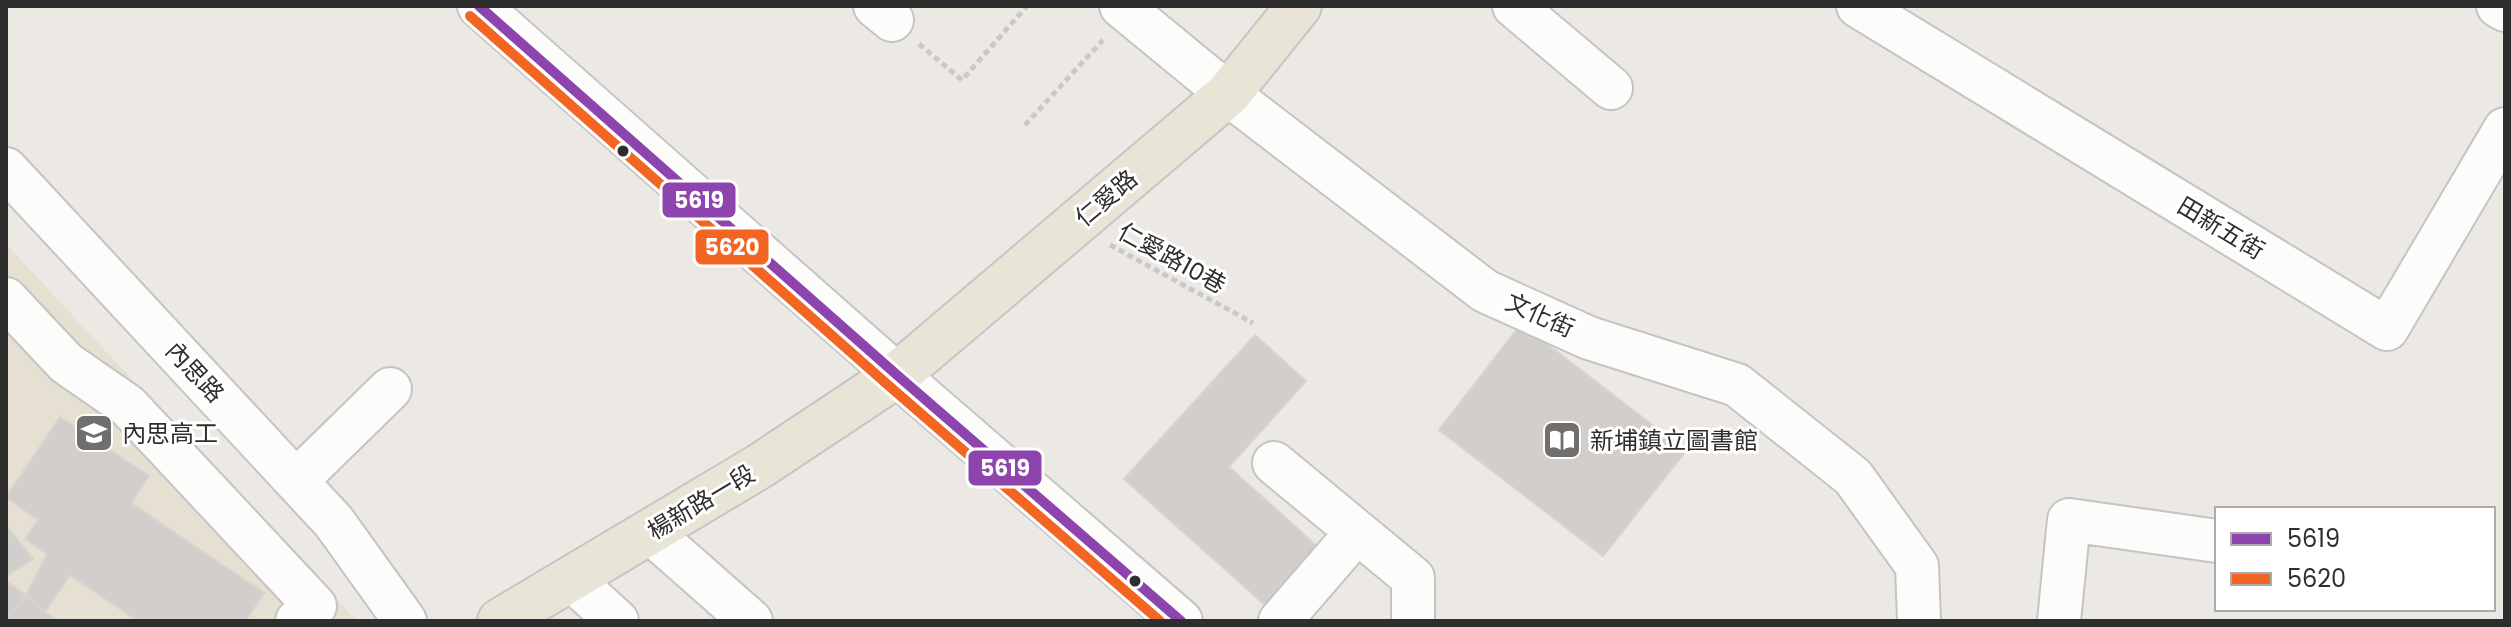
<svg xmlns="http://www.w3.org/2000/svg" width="2511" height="627" viewBox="0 0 2511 627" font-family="Poppins,'Noto Sans TC',sans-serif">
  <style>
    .education { fill: #e6e0d3 }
    .building { fill: #d1cecb; stroke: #d7d4d0; stroke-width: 2 }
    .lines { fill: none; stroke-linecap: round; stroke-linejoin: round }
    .minor-casing { stroke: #c5c4c5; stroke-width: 46 }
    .major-casing { stroke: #c6c5c4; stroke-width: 48 }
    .path { stroke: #c9c9c8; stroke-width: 5; stroke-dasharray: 6 4; stroke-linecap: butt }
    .minor { stroke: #fcfcfb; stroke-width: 42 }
    .major { stroke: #e8e4d6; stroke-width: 44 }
    .bus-1-casing { stroke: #fff; stroke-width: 16 }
    .bus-2-casing { stroke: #fff; stroke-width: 16 }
    .bus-1 { stroke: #8e44ad; stroke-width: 10 }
    .bus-2 { stroke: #f26522; stroke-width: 10 }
    .bus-dot { fill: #2e2e2e; stroke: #fff; stroke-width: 3 }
    .labels { text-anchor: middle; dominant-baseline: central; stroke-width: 6; stroke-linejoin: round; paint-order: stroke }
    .street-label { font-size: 24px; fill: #2e2e2e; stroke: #fff }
    .poi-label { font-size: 24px; fill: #2e2e2e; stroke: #fff; text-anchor: start }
    .line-badge { stroke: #fff; stroke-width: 3 }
    .badge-label { font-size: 22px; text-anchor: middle; font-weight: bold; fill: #fff }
  </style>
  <rect width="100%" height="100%" fill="#ece8e4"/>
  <!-- education -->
  <path class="education" d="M6,244L357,621H6Z"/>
  <!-- building -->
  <path class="building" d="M1521,324L1686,451L1603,556L1439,430Z
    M1255,335L1306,381L1229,467L1318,547L1266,606L1124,479Z
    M60,417L149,476L131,503L264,593L245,621H138L70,575L45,612L26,595L47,554L25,539L38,520L6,497Z
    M6,526L33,559L6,576Z
    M6,581L26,595L6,621Z
    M26,595L45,612L57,621H6Z"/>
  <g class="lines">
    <defs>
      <path id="minor" d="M479,6L897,375L1181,621
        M875,6L892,20
        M1121,6L1228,94L1485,291L1589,338L1737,385L1853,477L1917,566L1919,621
        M1514,6L1611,88
        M1858,6L2387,329L2505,129
        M2498,6L2505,10
        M6,169L334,522L405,621
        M6,299L66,363L128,406L315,606L297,621
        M1274,463L1413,578V621
        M296,481L390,389
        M650,532L751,621
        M571,579L617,621
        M1280,621L1357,532
        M2059,621L2069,520L2217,541"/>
      <path id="major" d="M500,621L760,466L897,375L1228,94L1299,6"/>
    </defs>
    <!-- minor casing -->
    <use href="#minor" class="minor-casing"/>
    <!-- major casing -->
    <use href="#major" class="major-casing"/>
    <!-- path -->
    <path class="path" d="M919,44L962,80L1027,6
      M1025,125L1103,40
      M1110,245L1253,323"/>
    <!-- minor -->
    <use href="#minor" class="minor"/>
    <!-- major -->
    <use href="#major" class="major"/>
    <defs>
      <path id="bus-1" d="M479,6L897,375L1181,621"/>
      <path id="bus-2" d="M470,16L888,385L1160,621"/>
    </defs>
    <!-- bus-1 casing -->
    <use href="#bus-1" class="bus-1-casing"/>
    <!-- bus-2 casing -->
    <use href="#bus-2" class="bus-2-casing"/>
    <!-- bus-1 -->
    <use href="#bus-1" class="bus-1"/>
    <!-- bus-2 -->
    <use href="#bus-2" class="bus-2"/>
  </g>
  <!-- icons -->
  <defs>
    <symbol id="school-square" viewBox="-11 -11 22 22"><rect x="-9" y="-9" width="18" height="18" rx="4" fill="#706f6e" stroke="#fff"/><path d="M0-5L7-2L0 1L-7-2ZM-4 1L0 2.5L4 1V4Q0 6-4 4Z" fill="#fff"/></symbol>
    <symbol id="library-square" viewBox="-11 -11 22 22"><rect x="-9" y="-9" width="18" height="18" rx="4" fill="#706f6e" stroke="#fff"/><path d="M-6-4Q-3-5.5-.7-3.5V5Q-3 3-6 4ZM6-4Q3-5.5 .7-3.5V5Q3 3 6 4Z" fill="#fff"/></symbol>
  </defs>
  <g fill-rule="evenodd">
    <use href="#school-square" x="72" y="411" width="44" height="44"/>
    <use href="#library-square" x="1540" y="418" width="44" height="44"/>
  </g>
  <!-- markers -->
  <g class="bus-dot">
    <circle cx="623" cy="151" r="7"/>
    <circle cx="1135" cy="581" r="7"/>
  </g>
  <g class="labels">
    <!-- street labels -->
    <g class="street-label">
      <text transform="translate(1106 198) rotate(-40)">仁愛路</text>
      <text transform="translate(2221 228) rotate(31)">田新五街</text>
      <text transform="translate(1172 258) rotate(29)">仁愛路10巷</text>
      <text transform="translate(1540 315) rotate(24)">文化街</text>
      <text transform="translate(195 372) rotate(47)">內思路</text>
      <text transform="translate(701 502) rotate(-31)">楊新路一段</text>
    </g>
    <!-- poi labels -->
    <g class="poi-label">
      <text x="122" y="433">內思高工</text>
      <text x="1590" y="440">新埔鎮立圖書館</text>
    </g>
  </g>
  <g class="line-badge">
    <rect x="661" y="181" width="76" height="38" rx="8" fill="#8e44ad"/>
    <rect x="694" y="228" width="76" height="38" rx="8" fill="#f26522"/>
    <rect x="967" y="449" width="76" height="38" rx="8" fill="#8e44ad"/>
  </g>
  <g class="badge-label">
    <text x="699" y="208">5619</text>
    <text x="732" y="255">5620</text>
    <text x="1005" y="476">5619</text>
  </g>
  <!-- border -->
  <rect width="2511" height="627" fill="none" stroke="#2e2e2e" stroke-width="16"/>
  <!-- legend -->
  <rect x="2215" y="507" width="280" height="104" fill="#ffffff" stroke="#ababab" stroke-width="2"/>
  <rect x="2231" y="533" width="40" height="12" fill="#8e44ad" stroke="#ababab" stroke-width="2"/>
  <text x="2287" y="547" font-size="24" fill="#2e2e2e">5619</text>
  <rect x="2231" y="573" width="40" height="12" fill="#f26522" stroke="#ababab" stroke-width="2"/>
  <text x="2287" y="587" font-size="24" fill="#2e2e2e">5620</text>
</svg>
